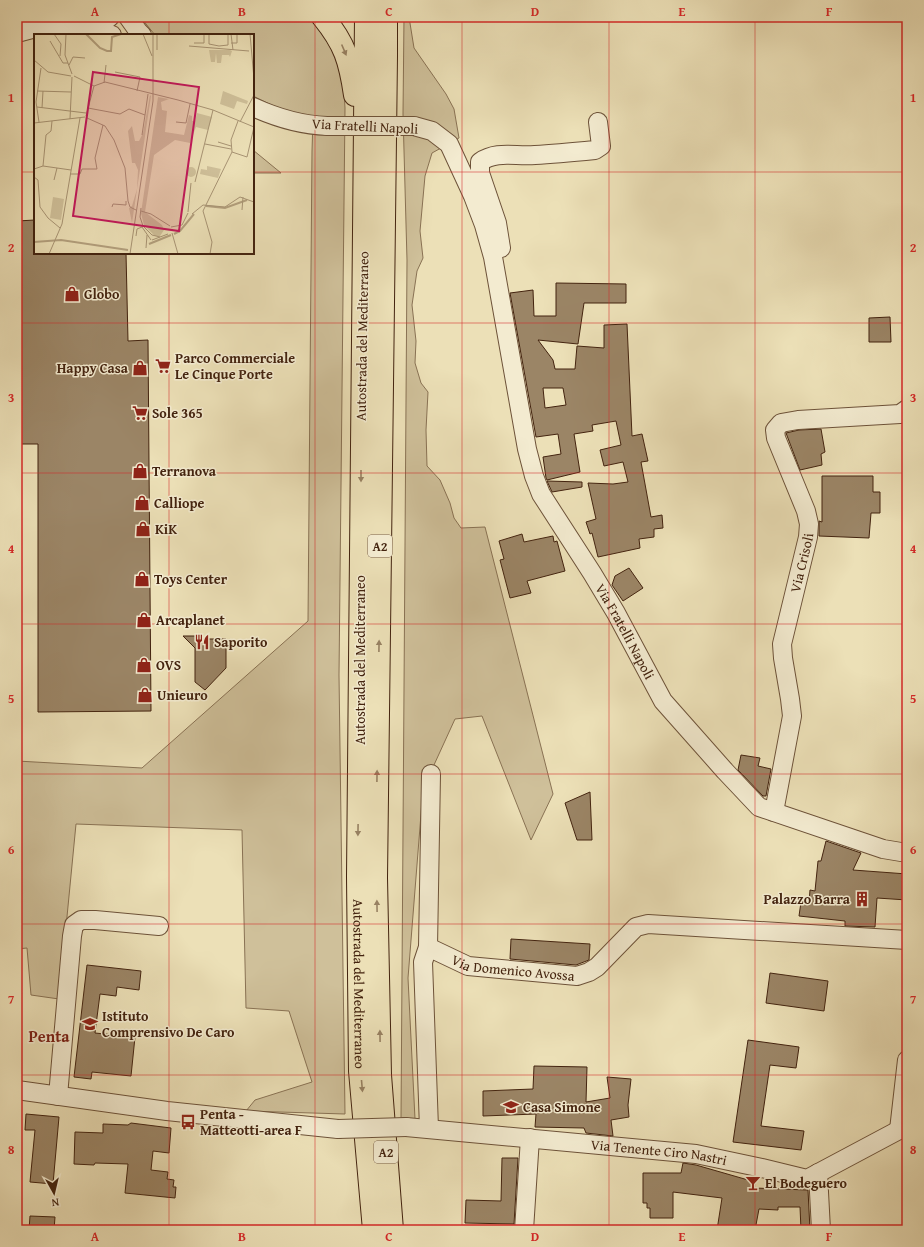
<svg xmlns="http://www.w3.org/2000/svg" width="924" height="1247" viewBox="0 0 924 1247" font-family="'Gentium Book Plus',serif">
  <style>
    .green { fill: #cfc09a; stroke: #897254 }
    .building { fill: #9b8566; stroke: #43230f; fill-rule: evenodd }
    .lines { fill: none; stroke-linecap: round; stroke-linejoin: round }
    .minor-casing { stroke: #6d5239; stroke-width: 20 }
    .highway-casing { stroke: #43230f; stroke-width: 24 }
    .minor { stroke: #f3ebd0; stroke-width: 18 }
    .highway { stroke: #ece0b7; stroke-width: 22 }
    .minor-bridge-casing { stroke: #6d5239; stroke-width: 20; stroke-linecap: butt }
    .minor-bridge { stroke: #f3ebd0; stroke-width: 18 }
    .oneway { fill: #988263 }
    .grid { fill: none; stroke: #d62828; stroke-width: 1; stroke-opacity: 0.55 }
    .labels { text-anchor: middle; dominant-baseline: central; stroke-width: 3; stroke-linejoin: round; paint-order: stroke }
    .shield { fill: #f3ebd0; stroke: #785f49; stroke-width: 1 }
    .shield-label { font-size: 13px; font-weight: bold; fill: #43230f }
    .street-label { font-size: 14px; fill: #43230f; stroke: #f3ebd0 }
    .poi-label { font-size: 14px; font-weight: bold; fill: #43230f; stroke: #f3ebd0; text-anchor: start }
    .quarter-label { font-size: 16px; font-weight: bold; fill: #7a1f14; stroke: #f3ebd0 }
    .inset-river { fill: none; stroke: #b3a07e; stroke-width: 2 }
    .inset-road { fill: none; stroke: #a89474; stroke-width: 1 }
    .view { fill: #c2185b; fill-opacity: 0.15; stroke: #c2185b; stroke-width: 2 }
    .inset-edge { fill: none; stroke: #43230f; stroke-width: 2 }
    .neatline { fill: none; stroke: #d62828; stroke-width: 1.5 }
    .grid-label { font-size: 13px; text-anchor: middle; font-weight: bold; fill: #d62828 }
  </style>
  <rect width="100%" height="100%" fill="#ece0b7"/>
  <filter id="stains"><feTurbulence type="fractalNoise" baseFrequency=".005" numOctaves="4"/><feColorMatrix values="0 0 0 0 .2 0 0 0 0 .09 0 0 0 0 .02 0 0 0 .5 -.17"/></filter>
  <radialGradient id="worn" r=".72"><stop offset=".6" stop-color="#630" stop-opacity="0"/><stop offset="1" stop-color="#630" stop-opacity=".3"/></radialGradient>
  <!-- green -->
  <path class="green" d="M141,17H314L342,57L345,108L339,675L345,1114L246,1111L255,1100L312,1082L289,1011L246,1008L242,830L76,824L59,999L31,995L27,948L17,949V761L142,768L308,621L312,151L313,118L280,109L253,96V35H155L146,24Z
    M404,17H409L414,48L446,94L454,109L459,138L432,153L425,176L420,231L423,258L417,271L412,305L416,341L415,363L421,383L428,392L426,430L427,466L440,480L450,503L454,518L461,528L485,527L553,794L531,840L482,716L455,719L423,789L408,978L415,1119H401L407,260L403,114Z
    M253,150L281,173H253Z"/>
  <!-- building -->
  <path class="building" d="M35,220V253H126L128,341L148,340L151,711L38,712V444H17V221Z
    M556,283L626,284V303H584L578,344L538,340L553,360L555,369H575L577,346L604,348V325L627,324L632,436L642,434L648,461L641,462L651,517L662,515L663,528L654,529V537L639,539L640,548L598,557L592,533L590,534L586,522L596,519L588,483L613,484L628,482L623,462L604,466L600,450L621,445L616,421L592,425L593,431L574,434L580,472L547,480L546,478L543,457L561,454L558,434L536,437L510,293L533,290L534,316H556ZM543,388H563L566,405L545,408Z
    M890,317L891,342H869V318Z
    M821,429L825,452L821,454L822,465L800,470L786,433L799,430Z
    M822,476H873V492H880V513H871L869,538L819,536V521L822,522Z
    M547,481L582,482V487L552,492Z
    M522,534L524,542L553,536L554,542L557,541L565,571L527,581L531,593L510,598L500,560L504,559L499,541Z
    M629,568L643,588L623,601L612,585L615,576Z
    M183,636H201L203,639H226V668L205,690L195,682V648Z
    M741,755L760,758L758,766L771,769L766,796H763L738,770Z
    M590,792L592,840H577L565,803Z
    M826,841L861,853L853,870L907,874V900L877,898L875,927L845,926V921L799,916L801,902L809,903L810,890L815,891L818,861H821Z
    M511,939L590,944L589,960L576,965L510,959Z
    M87,965L141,971L139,990L117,987L116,996L100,994L95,1033L135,1037L131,1076L92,1072L91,1079L74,1077Z
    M770,973L828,981L824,1011L766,1003Z
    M748,1040L799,1047L796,1068L770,1065L761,1126L804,1131L801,1150L733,1142Z
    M534,1066L587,1067L586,1102L610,1098L607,1077L631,1079L628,1105L629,1117L611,1120L613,1136L586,1133L584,1128L535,1127L536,1114L483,1116V1091L533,1089Z
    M26,1114L59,1117L53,1184L30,1182L35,1130H25Z
    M131,1123L171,1128L169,1153L153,1151L151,1170L168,1172L167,1179L174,1180L173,1187H176L175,1198L125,1193L128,1164L95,1163L94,1165L74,1164L75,1132L103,1133V1124L128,1125Z
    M502,1158H518L514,1224L465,1223L466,1200L501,1201Z
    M683,1163L696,1165L755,1182L754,1188L808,1190L810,1230H801L800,1207H778V1210L759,1209L755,1230H717L722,1198L673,1192V1218H650V1208H647V1203H643V1173H681Z
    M30,1216L55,1217L54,1230H29Z"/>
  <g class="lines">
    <defs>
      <g id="minor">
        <path d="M128,17L138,31L142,35"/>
        <path d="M62,18C75,31 97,30 110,17"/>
        <path d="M86,28L112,35"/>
        <path d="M17,33L43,26L71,24"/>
        <path d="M253,107C275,117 302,125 327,126"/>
        <path id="s1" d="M414,126L432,131L449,144L473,196L484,225L493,257L527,449L534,476L541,494L592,573L616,613L663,701L725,771L759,807L883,849L907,853"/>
        <path d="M501,248L497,223L480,173V162C497,150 516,157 535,155C555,154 575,152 595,150L601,146L598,122"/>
        <path id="s2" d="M774,812L792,716L790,699L783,658L782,644L808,537L809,524L806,511L776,438L775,430L781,423L798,420L900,414L907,409"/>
        <path d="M428,947L431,774"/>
        <path d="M17,1090L167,1111L338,1129"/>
        <path d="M58,1096L72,936L74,925L81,920H95L159,926"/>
        <path id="s3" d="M406,1127L696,1154L762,1168L807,1179L899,1130"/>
        <path id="s4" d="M429,1128L423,962L428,947L468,966L577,976L589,972L597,967L636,927L648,924L907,940"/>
        <path d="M899,1130L907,1060"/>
        <path d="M818,1173L821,1230"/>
        <path d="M524,1230L530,1138"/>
      </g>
      <g id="highway">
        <path d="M323,17C345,44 350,61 355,95"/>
        <path id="s5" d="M366,17L358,877L360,1071L374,1230"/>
        <path d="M386,17V56L376,878L380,1075L392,1230"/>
      </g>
    </defs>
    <!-- minor casing -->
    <use href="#minor" class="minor-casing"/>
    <!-- highway casing -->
    <use href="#highway" class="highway-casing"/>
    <!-- minor -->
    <use href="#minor" class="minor"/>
    <!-- highway -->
    <use href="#highway" class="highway"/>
    <defs>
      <path id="minor-bridge" d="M327,126H414
        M338,1129L406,1127"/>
    </defs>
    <!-- minor-bridge casing -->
    <use href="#minor-bridge" class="minor-bridge-casing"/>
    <!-- minor-bridge -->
    <use href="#minor-bridge" class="minor-bridge"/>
  </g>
  <!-- one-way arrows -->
  <defs><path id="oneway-solid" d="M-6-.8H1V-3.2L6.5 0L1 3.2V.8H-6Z"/></defs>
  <g class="oneway">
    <use href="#oneway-solid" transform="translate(344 50) rotate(67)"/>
    <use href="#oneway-solid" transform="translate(361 476) rotate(90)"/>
    <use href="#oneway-solid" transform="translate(379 646) rotate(-89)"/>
    <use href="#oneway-solid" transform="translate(377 776) rotate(-89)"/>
    <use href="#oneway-solid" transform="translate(358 830) rotate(91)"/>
    <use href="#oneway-solid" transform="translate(377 906) rotate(-91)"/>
    <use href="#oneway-solid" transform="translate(380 1036) rotate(-91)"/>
    <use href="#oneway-solid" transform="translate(362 1086) rotate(85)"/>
  </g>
  <!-- grid -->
  <path class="grid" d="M169,17V35M315,17V1230M462,17V1230M609,17V1230M755,17V1230M17,172H35M253,172H907M169,253V1230M17,323H907M17,473H907M17,624H907M17,774H907M17,924H907M17,1075H907"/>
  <!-- icons -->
  <defs>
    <symbol id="shop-bare" viewBox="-9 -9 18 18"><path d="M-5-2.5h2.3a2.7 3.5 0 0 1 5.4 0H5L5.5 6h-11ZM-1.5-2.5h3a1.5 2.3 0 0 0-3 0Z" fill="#8f2418" stroke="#f3ebd0" stroke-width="2.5" paint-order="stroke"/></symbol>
    <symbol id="supermarket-bare" viewBox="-9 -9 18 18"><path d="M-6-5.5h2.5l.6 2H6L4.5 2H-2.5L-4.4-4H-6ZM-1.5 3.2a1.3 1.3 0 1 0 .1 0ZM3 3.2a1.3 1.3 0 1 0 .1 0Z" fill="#8f2418" stroke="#f3ebd0" stroke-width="2.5" paint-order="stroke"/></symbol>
    <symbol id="restaurant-bare" viewBox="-9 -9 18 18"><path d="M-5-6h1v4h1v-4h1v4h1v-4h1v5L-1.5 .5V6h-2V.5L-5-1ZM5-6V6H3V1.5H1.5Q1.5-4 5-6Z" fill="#8f2418" stroke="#f3ebd0" stroke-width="2.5" paint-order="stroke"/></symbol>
    <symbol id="building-bare" viewBox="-9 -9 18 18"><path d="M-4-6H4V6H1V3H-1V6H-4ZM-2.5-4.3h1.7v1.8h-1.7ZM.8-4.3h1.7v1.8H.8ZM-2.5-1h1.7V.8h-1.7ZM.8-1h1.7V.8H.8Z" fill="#8f2418" stroke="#f3ebd0" stroke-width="2.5" paint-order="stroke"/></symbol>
    <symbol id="school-bare" viewBox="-9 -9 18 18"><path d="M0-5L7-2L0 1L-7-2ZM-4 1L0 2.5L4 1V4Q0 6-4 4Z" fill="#8f2418" stroke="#f3ebd0" stroke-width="2.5" paint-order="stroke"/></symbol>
    <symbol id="bus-bare" viewBox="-9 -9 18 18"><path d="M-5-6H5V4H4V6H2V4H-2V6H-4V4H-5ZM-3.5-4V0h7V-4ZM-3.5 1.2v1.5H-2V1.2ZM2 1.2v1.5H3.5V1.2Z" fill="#8f2418" stroke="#f3ebd0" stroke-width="2.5" paint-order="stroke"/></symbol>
    <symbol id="bar-bare" viewBox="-9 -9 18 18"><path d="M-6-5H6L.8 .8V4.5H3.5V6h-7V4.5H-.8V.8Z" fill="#8f2418" stroke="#f3ebd0" stroke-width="2.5" paint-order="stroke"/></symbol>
  </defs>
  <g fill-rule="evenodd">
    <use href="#shop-bare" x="61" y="283" width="22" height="22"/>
    <use href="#supermarket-bare" x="152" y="355" width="22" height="22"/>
    <use href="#shop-bare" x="129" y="357" width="22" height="22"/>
    <use href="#supermarket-bare" x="129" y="402" width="22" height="22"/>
    <use href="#shop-bare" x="129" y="460" width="22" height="22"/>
    <use href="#shop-bare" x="131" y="492" width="22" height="22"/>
    <use href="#shop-bare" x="132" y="518" width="22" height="22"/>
    <use href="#shop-bare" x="131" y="568" width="22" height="22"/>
    <use href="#shop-bare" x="133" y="609" width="22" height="22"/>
    <use href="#restaurant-bare" x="191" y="631" width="22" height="22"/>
    <use href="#shop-bare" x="133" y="654" width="22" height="22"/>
    <use href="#shop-bare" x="134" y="684" width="22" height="22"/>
    <use href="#building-bare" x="851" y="888" width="22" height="22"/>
    <use href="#school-bare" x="79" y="1013" width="22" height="22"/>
    <use href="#school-bare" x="500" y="1096" width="22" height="22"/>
    <use href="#bus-bare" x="177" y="1111" width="22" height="22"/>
    <use href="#bar-bare" x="742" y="1172" width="22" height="22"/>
  </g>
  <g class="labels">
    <!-- shield labels -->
    <g class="shield">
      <rect x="368" y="535" width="24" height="22" rx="3"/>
      <rect x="374" y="1141" width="24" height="22" rx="3"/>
    </g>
    <g class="shield-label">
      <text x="380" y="546">A2</text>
      <text x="386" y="1152">A2</text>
    </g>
    <!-- street labels -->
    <g class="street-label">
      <text transform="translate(365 126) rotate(3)">Via Fratelli Napoli</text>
      <text transform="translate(362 336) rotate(-89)">Autostrada del Mediterraneo</text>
      <text stroke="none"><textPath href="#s2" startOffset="254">Via Crisoli</textPath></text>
      <text stroke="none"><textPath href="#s1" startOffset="565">Via Fratelli Napoli</textPath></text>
      <text transform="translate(360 660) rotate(-90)">Autostrada del Mediterraneo</text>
      <text stroke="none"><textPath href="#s4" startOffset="271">Via Domenico Avossa</textPath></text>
      <text stroke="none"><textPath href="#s5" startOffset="967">Autostrada del Mediterraneo</textPath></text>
      <text stroke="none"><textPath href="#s3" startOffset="254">Via Tenente Ciro Nastri</textPath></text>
    </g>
    <!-- poi labels -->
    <g class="poi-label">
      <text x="84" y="294">Globo</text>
      <text x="175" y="358">Parco Commerciale<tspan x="175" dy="16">Le Cinque Porte</tspan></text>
      <text x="128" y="368" text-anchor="end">Happy Casa</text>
      <text x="152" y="413">Sole 365</text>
      <text x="152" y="471">Terranova</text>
      <text x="154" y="503">Calliope</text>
      <text x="155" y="529">KiK</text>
      <text x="154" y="579">Toys Center</text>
      <text x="156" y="620">Arcaplanet</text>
      <text x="214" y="642">Saporito</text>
      <text x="156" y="665">OVS</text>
      <text x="157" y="695">Unieuro</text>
      <text x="850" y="899" text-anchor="end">Palazzo Barra</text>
      <text x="102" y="1016">Istituto<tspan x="102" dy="16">Comprensivo De Caro</tspan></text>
      <text x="523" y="1107">Casa Simone</text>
      <text x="200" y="1114">Penta -<tspan x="200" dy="16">Matteotti-area F</tspan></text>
      <text x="765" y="1183">El Bodeguero</text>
    </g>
    <!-- quarter labels -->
    <g class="quarter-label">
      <text x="49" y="1036">Penta</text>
    </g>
  </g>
  <!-- overview -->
  <g transform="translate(34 34)">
    <rect width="220" height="220" fill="#ece0b7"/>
    <path d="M175,16H196L198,17L196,23L195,21H188L187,29H183L182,19L181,28H177ZM189,57L214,67L213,70L203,67L200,75L186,70ZM116,61L117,62L98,189L95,174L98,172L103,155L104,136L101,129H98L94,97L98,92L101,107H105L109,99ZM124,63L135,65L127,68L128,76L133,77L131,98L150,101L155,81L158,82V87H161L163,79L178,83L174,96L162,93L156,109L141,106L120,121L111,178L128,191L130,196L126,202H121L110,191L107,179ZM173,132L187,135L184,144L166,140L167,135L173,136ZM152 138a5 5 0 1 1 10 0a5 5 0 1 1-10 0ZM19,163L30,165L27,186L16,184Z" fill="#cfc09a"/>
    <path class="inset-river" d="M52,0L66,14L73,17H77L78,3L87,0M172,172L191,174L213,166M140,200L146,197L160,180M0,208L27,206L94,216M115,210L137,201"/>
    <path class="inset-road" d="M20,0L27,10L26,22M32,0L31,21L38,40M109,0L118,22M175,0V10L185,12L194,11V0M197,0L199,16M216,0L220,45M16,7L29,29H34M160,9H170V0M197,9H203V0M155,12L215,17M123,16V0M0,26L14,38L37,42M35,31L39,23L51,24M81,38L106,43L103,57M40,42L60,52M70,49L72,31M60,52L71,48L144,66L179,76L220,93M3,57L37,58M3,73L52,79M8,74L9,57M54,74L86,80L95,75L111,81L114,60M52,82L60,52M53,84L71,92L80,106L91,134L94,167L96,173L102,176M36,85L38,43M5,88L2,68L7,34M142,88L152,89L156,70M206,88L220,61M0,89L51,83M108,101L111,81M184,108L197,112M171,110L197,115M198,118L213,123L220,93M9,132L12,101L17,97L18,87M0,135L9,132L37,136M36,140H46L48,135H63L61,124L69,91M0,143L4,146L6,173L14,184L26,194M20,146L23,134M161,148L179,76M78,173L79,170L92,171V167M107,174L106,183L109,192L118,201L126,203M208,176L209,163M107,177L117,180L136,192M154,178L157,149M158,180L169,171L191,173L206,163L220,168M137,193L148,191L154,179M138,199L144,220M102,202L103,195L108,193L117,206M118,206L134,200M112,214L113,201M15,220L28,190L46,84M96,220L119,67V0M176,220L178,208L169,177L198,118L197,106L204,87"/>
    <path class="view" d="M59,38L165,53L145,197L39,182Z"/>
    <rect width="220" height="220" class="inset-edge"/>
  </g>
  <!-- margin -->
  <rect width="924" height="1247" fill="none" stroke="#ece0b7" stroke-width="44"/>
  <!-- north arrow -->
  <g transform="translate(54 1193) rotate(172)" stroke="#f3ebd0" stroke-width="3" paint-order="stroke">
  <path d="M0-3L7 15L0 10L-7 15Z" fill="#43230f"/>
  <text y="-6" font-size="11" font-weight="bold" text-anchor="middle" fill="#43230f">N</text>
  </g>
  <rect x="22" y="22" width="880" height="1203" class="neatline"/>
  <g class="grid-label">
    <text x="95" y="16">A</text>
    <text x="242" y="16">B</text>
    <text x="389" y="16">C</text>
    <text x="535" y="16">D</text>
    <text x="682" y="16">E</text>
    <text x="829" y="16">F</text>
    <text x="11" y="102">1</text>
    <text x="913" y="102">1</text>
    <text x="11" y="252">2</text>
    <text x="913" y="252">2</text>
    <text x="11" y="402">3</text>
    <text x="913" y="402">3</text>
    <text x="11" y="553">4</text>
    <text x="913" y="553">4</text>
    <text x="11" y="703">5</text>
    <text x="913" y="703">5</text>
    <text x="11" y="854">6</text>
    <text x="913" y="854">6</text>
    <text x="11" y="1004">7</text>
    <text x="913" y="1004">7</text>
    <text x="11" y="1154">8</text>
    <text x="913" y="1154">8</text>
    <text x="95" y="1241">A</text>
    <text x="242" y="1241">B</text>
    <text x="389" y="1241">C</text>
    <text x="535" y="1241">D</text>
    <text x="682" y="1241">E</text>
    <text x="829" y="1241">F</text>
  </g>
  <rect width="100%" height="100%" filter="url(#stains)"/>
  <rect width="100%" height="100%" fill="url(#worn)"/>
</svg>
